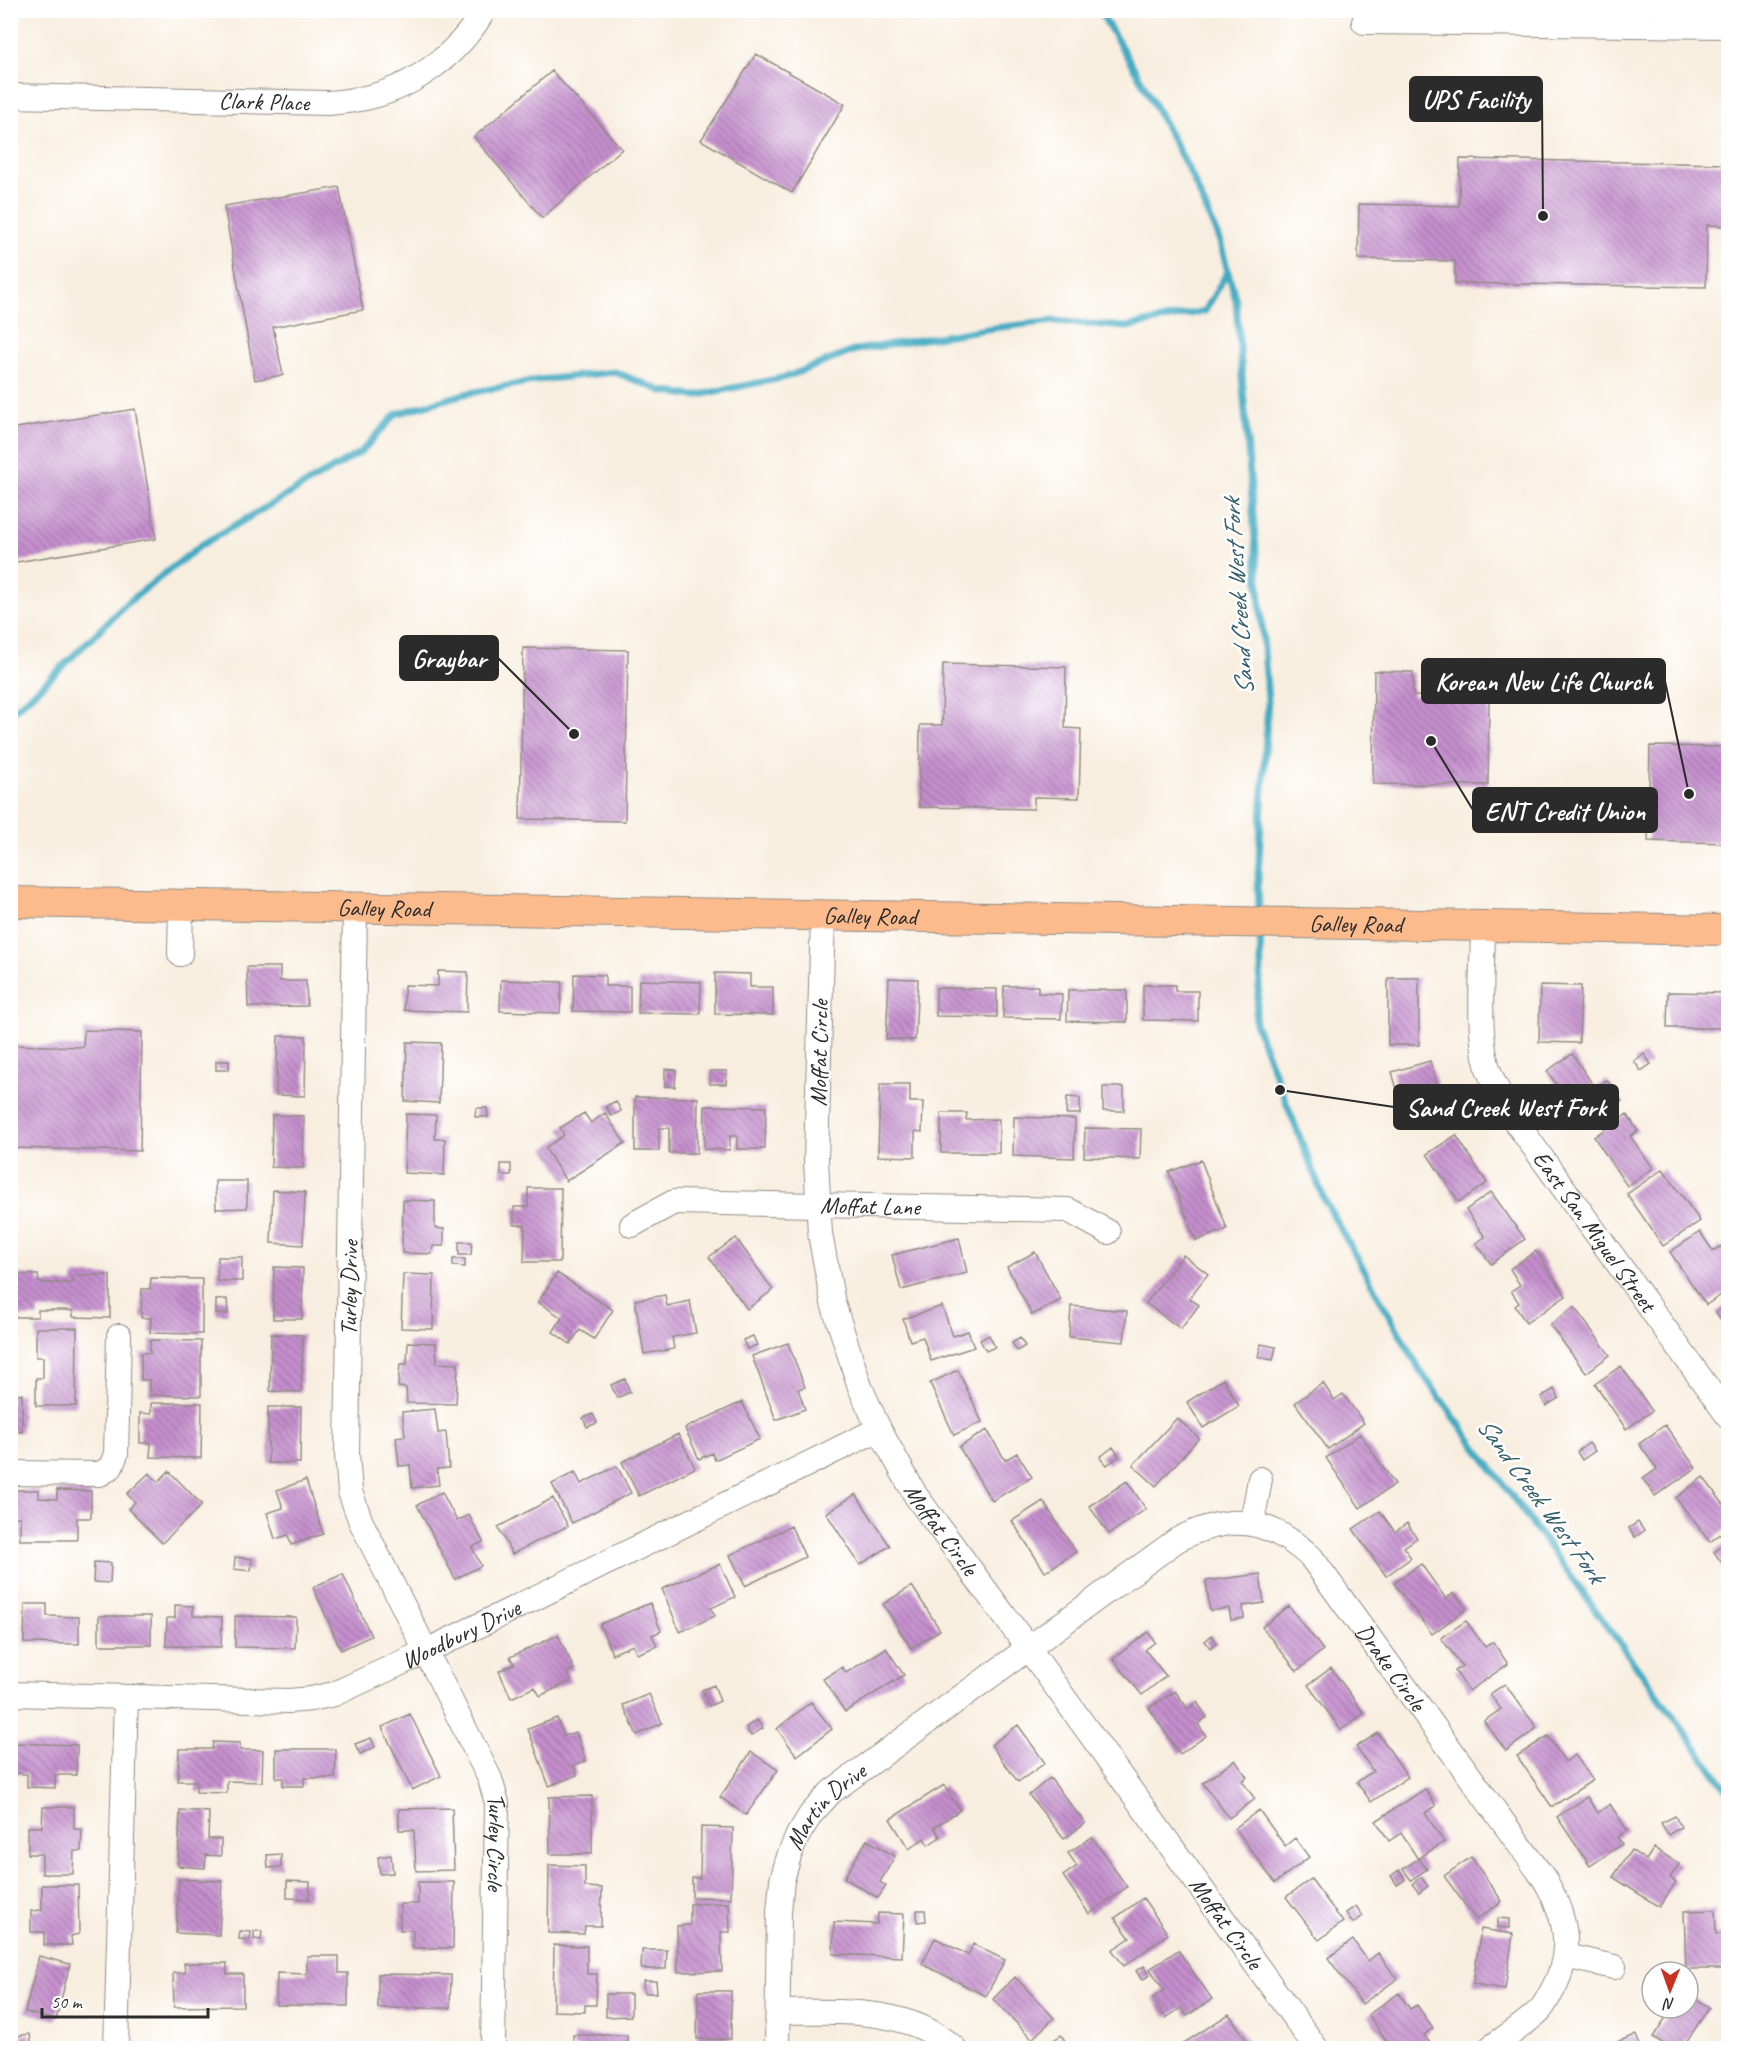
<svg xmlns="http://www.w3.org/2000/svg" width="1739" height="2059" viewBox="0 0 1739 2059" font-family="Caveat,sans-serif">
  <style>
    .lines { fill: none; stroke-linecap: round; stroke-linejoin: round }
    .stream { stroke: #42abc2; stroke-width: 7 }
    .building { fill: url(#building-back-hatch) }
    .minor-casing { stroke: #928c85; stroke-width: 26 }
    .major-casing { stroke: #928c85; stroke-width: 32 }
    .minor { stroke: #fff; stroke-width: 24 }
    .major { stroke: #fbbb8d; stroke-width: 30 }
    .labels { text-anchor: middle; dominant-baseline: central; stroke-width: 5; stroke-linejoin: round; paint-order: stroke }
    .street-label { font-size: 24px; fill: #2b2b2b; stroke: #fff }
    .water-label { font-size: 26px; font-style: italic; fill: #345e67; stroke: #fff }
    .leader { fill: none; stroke: #2b2b2b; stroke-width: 2 }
    .callout-dot { fill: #2b2b2b; stroke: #fff; stroke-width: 2 }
    .callout { fill: #2b2b2b; stroke: #2b2b2b; stroke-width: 2 }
    .callout-label { font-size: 26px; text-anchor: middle; font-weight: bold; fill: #fff }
  </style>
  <defs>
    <pattern id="building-back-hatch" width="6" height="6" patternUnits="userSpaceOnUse" patternTransform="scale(1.5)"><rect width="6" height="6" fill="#c58fcd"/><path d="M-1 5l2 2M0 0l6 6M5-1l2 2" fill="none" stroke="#a075a7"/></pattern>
  </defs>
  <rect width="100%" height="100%" fill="#fff"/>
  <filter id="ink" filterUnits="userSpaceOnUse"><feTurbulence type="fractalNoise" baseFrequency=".0167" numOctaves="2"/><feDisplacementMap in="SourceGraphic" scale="12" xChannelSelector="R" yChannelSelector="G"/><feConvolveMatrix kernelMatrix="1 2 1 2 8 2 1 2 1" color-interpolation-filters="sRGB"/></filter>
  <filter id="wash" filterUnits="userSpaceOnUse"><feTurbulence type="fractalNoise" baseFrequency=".008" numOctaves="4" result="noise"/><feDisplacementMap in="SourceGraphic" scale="24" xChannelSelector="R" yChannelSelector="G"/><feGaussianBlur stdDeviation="1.35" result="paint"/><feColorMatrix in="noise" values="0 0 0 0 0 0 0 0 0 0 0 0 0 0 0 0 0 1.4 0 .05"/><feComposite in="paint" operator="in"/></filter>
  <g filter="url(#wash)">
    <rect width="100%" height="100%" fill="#f8eedf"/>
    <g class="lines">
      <!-- stream -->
      <path class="stream" d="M1099,10L1141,80L1191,174L1220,242L1236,301L1268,700L1258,875L1259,914
        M10,714L58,671L126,604L201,545L361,452L396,414L464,394L539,380L615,372L662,391L694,396L786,377L856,350L993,328L1054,321L1126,327L1205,311L1228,271
        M1260,928L1261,969L1255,1023L1324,1199L1421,1372L1728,1791"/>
    </g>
    <g id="blocks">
      <!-- building -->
      <path class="building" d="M756,54L845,104L792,193L701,140Z
        M552,71L622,149L542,218L474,137Z
        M1460,159L1727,164L1726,226L1707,225L1706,287L1455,283V261L1358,259L1359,204L1459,206Z
        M339,187L363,310L273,327L283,375L255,380L224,206Z
        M135,409L156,539L10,563V429Z
        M523,648L628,650L625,821L520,819Z
        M943,664L1066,667L1065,728L1081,729L1079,798L1034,797V809L919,807L920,725H942Z
        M1374,671L1413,672V696L1459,697V688H1475V698H1489L1488,785L1373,784Z
        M1650,746L1728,747V843L1648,841Z
        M247,967H280V981H306L307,1006L248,1007Z
        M438,971L468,972L467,1012L404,1010V985L438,986Z
        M715,973L750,974V987H773V1015L715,1014Z
        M574,974L605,975V986H630V1012L573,1011Z
        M889,978L918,979L915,1040L886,1039Z
        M1388,978H1419V1045H1388Z
        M501,980L562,982L560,1013L500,1011Z
        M639,980L701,982L700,1014L638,1013Z
        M1143,985H1175V991H1198V1021L1143,1020Z
        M1540,985L1581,986L1579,1043L1539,1042Z
        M1004,986H1038V993L1062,994L1061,1019L1003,1018Z
        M936,988L997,989V1017L936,1016Z
        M1068,990H1127V1022L1067,1021Z
        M1668,992L1728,993V1028H1667Z
        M84,1030L142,1032L140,1151L10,1148V1045L83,1047Z
        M278,1036H306L305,1096L276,1095Z
        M407,1042L441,1043L439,1103L405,1101Z
        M1572,1054L1595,1088L1607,1080L1622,1101L1584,1126L1547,1071Z
        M1644,1054L1651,1064L1641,1071L1634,1061Z
        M216,1061H229V1070H216Z
        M1430,1061L1446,1113L1407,1124L1392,1072Z
        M665,1069L676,1070L675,1087L665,1086Z
        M710,1071H727L726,1084H710Z
        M880,1084H910V1102H923L922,1132L915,1131V1157L878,1156Z
        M1103,1087H1124V1111H1103Z
        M635,1097L698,1098L697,1153H669V1128H659V1151H635Z
        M1067,1097L1080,1098V1114H1066Z
        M616,1101L621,1111L611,1116L606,1106Z
        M705,1106L766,1107L765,1149H737V1136H730V1150L704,1149Z
        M476,1108H487L488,1117H475Z
        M584,1113L591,1123L605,1113L625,1143L566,1181L545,1148L564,1135L560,1128Z
        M941,1113H967L966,1120L999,1119V1153H941Z
        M406,1114L436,1115L435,1139H445L444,1175L404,1173Z
        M1627,1114L1638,1131L1630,1136L1653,1168L1627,1186L1594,1137Z
        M272,1115L304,1116L303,1168L271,1167Z
        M1014,1117L1075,1119L1074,1158L1013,1156Z
        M1085,1128L1141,1129L1140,1159L1084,1157Z
        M1456,1135L1487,1183L1459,1202L1427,1154Z
        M1201,1160L1227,1229L1196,1241L1169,1172Z
        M501,1164H511V1175H501Z
        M1663,1169L1700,1221L1663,1246L1627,1194Z
        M215,1181H247V1208L216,1209Z
        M528,1188H561L560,1262H524L525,1225H514V1207H528Z
        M273,1190L305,1192L303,1245L271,1243Z
        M1491,1192L1525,1239L1491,1264L1476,1243L1485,1237L1466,1210Z
        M403,1200L435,1201V1228L444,1229V1246H433L432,1254L402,1253Z
        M1700,1232L1713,1251L1721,1246L1728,1257V1269L1726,1271L1728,1275V1290L1706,1305L1670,1252Z
        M736,1238L773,1290L747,1309L709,1257Z
        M959,1238L967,1273L901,1290L892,1255Z
        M459,1242H472L471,1255H459Z
        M1536,1251L1566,1296L1526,1323L1515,1306L1519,1303L1511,1291L1520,1285L1510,1269Z
        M1035,1252L1061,1300L1032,1315L1007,1267Z
        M1183,1255L1208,1274L1189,1298L1199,1305L1181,1329L1146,1303Z
        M218,1257H242V1281H217Z
        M453,1259H465V1267L453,1266Z
        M274,1267L303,1268L302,1319H273Z
        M557,1273L613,1310L594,1339L580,1330L570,1344L553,1332L562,1318L538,1302Z
        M10,1274L38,1275L39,1282L47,1283H73L74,1275H110V1318L73,1317V1311L65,1310H38V1317H10Z
        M403,1274L434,1275L433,1329L401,1328Z
        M151,1278L202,1279V1334L150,1333L151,1318H141L142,1289H150Z
        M665,1295L667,1306L690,1301L696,1333L672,1337L674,1349L644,1354L635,1300Z
        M227,1299L228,1314H216V1300Z
        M1728,1304V1332L1716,1312Z
        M942,1306L953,1336L968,1331L974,1347L931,1361L923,1337L910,1341L903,1319Z
        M1071,1306L1127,1311L1124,1342L1069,1337Z
        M1574,1307L1610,1355L1586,1373L1550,1325Z
        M36,1328H77L76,1406H36V1378H43V1357H36Z
        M271,1334L303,1335L301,1392L270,1391Z
        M989,1335L995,1347L986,1351L980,1340Z
        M753,1336L757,1345L747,1349L743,1340Z
        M1020,1338L1025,1346L1017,1351L1012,1343Z
        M150,1340L201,1341V1396L149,1395V1380H141V1353H150Z
        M408,1342L436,1343L437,1363L458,1364L456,1404L407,1403L406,1388L398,1387L400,1364H407Z
        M788,1343L805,1387L798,1389L805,1409L776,1420L752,1356Z
        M1261,1344L1276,1347L1273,1360L1258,1357Z
        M1621,1366L1652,1411L1626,1429L1595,1384Z
        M958,1370L982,1422L954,1435L930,1383Z
        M625,1379L630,1392L617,1398L611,1385Z
        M1223,1379L1239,1406L1203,1428L1187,1402Z
        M1323,1383L1334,1400L1343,1394L1364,1423L1328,1449L1295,1403Z
        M1554,1389L1559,1398L1546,1406L1541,1397Z
        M10,1394H22V1432H10Z
        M742,1402L760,1439L715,1460L712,1453L699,1459L685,1428Z
        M151,1403H202L201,1458L150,1457L151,1443H140V1413L151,1414Z
        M268,1407H301L300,1463H268Z
        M435,1409L438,1433L446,1432L449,1468L437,1469L439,1485L412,1488L410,1465L399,1466L396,1437L405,1436L402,1412Z
        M593,1414L597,1423L587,1427L583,1418Z
        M1177,1418L1199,1438L1156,1486L1133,1465Z
        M1665,1425L1696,1468L1655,1496L1643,1479L1657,1469L1639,1444Z
        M987,1430L1005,1460L1017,1453L1032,1477L992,1501L959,1447Z
        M678,1434L695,1468L639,1496L622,1462Z
        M1360,1434L1395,1484L1360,1508L1326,1458Z
        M1589,1443L1595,1451L1582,1460L1577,1452Z
        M1113,1447L1119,1456L1107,1465L1100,1457Z
        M617,1466L631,1493L572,1523L552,1484L575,1472L581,1484Z
        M169,1471L202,1505L162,1543L128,1509L135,1502L127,1494L149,1473L158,1482Z
        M1703,1477L1728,1510V1528L1710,1542L1676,1498Z
        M306,1480L323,1534L291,1545L288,1535L275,1539L267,1513L283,1508L277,1490Z
        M1127,1481L1146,1509L1109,1534L1089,1506Z
        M10,1490H39V1498L57,1499V1490L91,1491V1518H77V1540H20V1517H10Z
        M442,1492L457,1521L469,1515L483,1542L472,1547L481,1566L455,1579L417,1505Z
        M856,1494L890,1546L860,1565L826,1513Z
        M553,1498L568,1526L512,1554L498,1527Z
        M1043,1501L1076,1552L1045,1572L1012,1521Z
        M1380,1511L1395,1532L1407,1523L1417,1538L1404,1547L1411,1558L1386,1576L1353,1529Z
        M1638,1522L1644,1531L1635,1537L1629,1528Z
        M791,1526L805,1557L745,1586L730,1555Z
        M1728,1542V1572L1714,1552Z
        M235,1557L252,1559L251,1571L234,1569Z
        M94,1562L111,1563L110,1583L93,1582Z
        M720,1564L735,1597L711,1608L715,1616L680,1632L662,1589Z
        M1421,1564L1446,1599L1454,1593L1466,1609L1432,1634L1394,1583Z
        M10,1568L15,1569V1589H10Z
        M343,1574L371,1636L341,1650L313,1587Z
        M1260,1574L1264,1603L1243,1606L1244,1618L1231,1620L1229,1608L1210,1611L1206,1581Z
        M912,1586L940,1630L911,1648L883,1604Z
        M650,1603L661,1631L652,1635L657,1646L637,1654L633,1645L612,1654L600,1624Z
        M25,1604H47V1616L79,1617V1644L24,1643Z
        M175,1605L193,1606V1616L222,1617L221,1647L166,1646L167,1618H175Z
        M1289,1606L1323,1650L1297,1671L1262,1627Z
        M99,1616H151V1645H99Z
        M235,1616L296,1617L295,1648L235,1647Z
        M1466,1621L1485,1647L1493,1642L1508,1664L1469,1691L1455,1671L1462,1666L1441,1638Z
        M1148,1632L1155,1642L1145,1650L1166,1676L1142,1695L1113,1659Z
        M558,1635L574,1669L567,1672L571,1681L540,1696L535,1687L511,1698L499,1671L514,1664L510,1657Z
        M1212,1635L1217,1643L1210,1648L1205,1641Z
        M886,1648L904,1675L845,1712L823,1679L842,1667L846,1673Z
        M1331,1668L1364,1713L1341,1730L1308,1685Z
        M1505,1684L1537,1728L1506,1751L1484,1721L1501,1709L1490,1694Z
        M714,1685L720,1701L709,1706L702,1690Z
        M1175,1691L1188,1709L1197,1702L1207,1717L1198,1724L1206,1736L1180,1754L1149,1708Z
        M649,1694L662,1723L637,1735L623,1705Z
        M811,1702L832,1729L797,1756L777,1729Z
        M410,1714L441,1776L412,1790L382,1727Z
        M557,1718L564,1736L576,1732L586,1761L574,1765L577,1775L549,1786L528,1729Z
        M757,1720L763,1728L751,1736L746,1727Z
        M1018,1725L1045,1763L1018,1782L991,1745Z
        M1378,1733L1408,1777L1371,1802L1357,1782L1373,1771L1356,1747Z
        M1548,1736L1565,1762L1575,1755L1593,1780L1552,1807L1517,1756Z
        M371,1738L375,1747L360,1754L355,1744Z
        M213,1742L240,1743V1750H263L262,1782L227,1781V1793L196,1792V1781H178L179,1749H212Z
        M10,1743L77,1745L76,1775H55V1788L27,1787V1774L10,1773Z
        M276,1749H336L335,1778H304V1786H283V1778H276Z
        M751,1752L778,1770L746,1815L720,1797Z
        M1235,1760L1247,1777L1242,1781L1255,1799L1229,1818L1203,1783Z
        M1050,1778L1085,1823L1064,1839L1029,1795Z
        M944,1785L960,1810L934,1827L940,1837L928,1845L924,1838L909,1849L890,1819Z
        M1425,1789L1436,1806L1425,1813L1444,1842L1419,1858L1427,1869L1411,1880L1403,1869L1418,1859L1401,1833L1389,1841L1376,1821Z
        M592,1796V1854H550L549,1797Z
        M1587,1797L1598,1813L1610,1804L1627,1830L1617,1837L1622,1844L1590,1866L1557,1817Z
        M43,1807H74V1829H82L81,1851H74L73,1874H42V1854H28V1827H42Z
        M452,1808L454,1870L416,1871L414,1830H399V1809Z
        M180,1810L209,1812L208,1839H221V1856L206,1855L205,1868L178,1866Z
        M1259,1810L1285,1846L1295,1838L1309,1857L1275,1883L1235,1828Z
        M1675,1816L1681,1827L1668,1835L1661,1823Z
        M701,1827L733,1828L731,1898L692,1897V1878H700Z
        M1092,1837L1127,1887L1089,1914L1063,1876L1077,1866L1068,1853Z
        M867,1840L895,1856L880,1882L886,1886L878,1898L844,1878Z
        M1654,1848L1679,1864L1670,1878L1676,1882L1659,1907L1613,1877L1631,1850L1646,1860Z
        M281,1854V1867L268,1868L267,1855Z
        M391,1855L393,1873L380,1874L378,1857Z
        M1471,1857L1502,1901L1476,1920L1444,1876Z
        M549,1865L585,1866V1887L602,1888L601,1926H585L584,1934L548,1933Z
        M1399,1870L1405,1880L1397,1885L1391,1876Z
        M1421,1877L1428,1886L1419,1893L1412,1884Z
        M179,1879L222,1881L219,1935L176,1933Z
        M1311,1879L1343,1922L1319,1940L1286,1897Z
        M287,1881L310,1882L309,1899L287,1898Z
        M418,1882H454L453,1948H413V1930H400V1904H418Z
        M42,1885H78L79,1934L71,1936L72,1945H44V1932H31V1911L42,1910Z
        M1143,1898L1168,1934L1124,1966L1112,1950L1130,1938L1115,1918Z
        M729,1903L730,1932H721L722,1971L678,1972L677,1926L690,1925V1904Z
        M1356,1906L1363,1916L1353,1923L1346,1913Z
        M917,1910H925L926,1921L917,1922Z
        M1715,1910L1716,1934H1728V1969H1686L1684,1911Z
        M878,1913L904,1914L902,1957L833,1954L834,1922L877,1924Z
        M1498,1918L1509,1919V1928L1497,1927Z
        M1481,1929L1513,1934L1505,1989L1473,1984Z
        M240,1931L251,1932L250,1940L239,1939Z
        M254,1931H262L261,1940L254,1939Z
        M935,1938L968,1955L973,1944L1005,1960L986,1996L922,1964Z
        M1353,1940L1368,1961L1378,1953L1397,1979L1362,2004L1328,1958Z
        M554,1945L587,1946V1974H597L596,2005H585V2012L553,2011Z
        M642,1950H667L666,1969H641Z
        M1178,1950L1212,1999L1187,2016L1181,2008L1166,2018L1153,1998L1164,1990L1150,1969Z
        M39,1956L70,1964L56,2020L25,2012Z
        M307,1956H339V1973H348V2006L276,2005L277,1973L307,1974Z
        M184,1963H227V1974H243V2006L174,2007L173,1973H185Z
        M1144,1966L1150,1975L1142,1980L1136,1971Z
        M378,1974L451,1975L450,2008H378Z
        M1015,1977L1054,2018L1032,2039L993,1999Z
        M643,1981H656L657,1993H644Z
        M698,1991H731V2039H697Z
        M1399,1993L1410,2009L1417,2005L1433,2028L1424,2035L1433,2047L1430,2048H1392L1368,2015Z
        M606,1994H631V2016L606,2017Z
        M1688,1994L1709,2008L1682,2048H1670L1653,2037L1672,2008H1688Z
        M1229,2014L1252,2048H1188L1184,2043Z
        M30,2034L32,2048H10V2037Z
        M573,2035H627V2048H573Z
        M1061,2035L1070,2048H1042Z
        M1636,2035L1641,2048H1599Z"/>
    </g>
  </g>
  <g filter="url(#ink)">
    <use href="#blocks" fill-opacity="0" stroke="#928c85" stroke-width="1.5"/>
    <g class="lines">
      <defs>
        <g id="minor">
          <path d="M1364,22L1728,26"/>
          <path id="s1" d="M10,96L328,103C338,102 349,101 360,99C411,90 458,55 484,10"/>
          <path id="s2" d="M355,907L347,1454L350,1492L361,1522L490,1779L497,1803L493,2048"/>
          <path id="s3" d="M823,915L816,1160L820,1234L833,1303L860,1387L879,1429L916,1496L1029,1649L1316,2048"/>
          <path id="s4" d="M1483,926C1483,967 1476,1034 1489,1071C1496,1091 1507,1107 1518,1125L1728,1416"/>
          <path d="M180,954L181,904"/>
          <path id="s5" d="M632,1225L674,1202L1068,1210L1108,1232"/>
          <path d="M10,1473L100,1474L111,1467L116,1454L119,1336"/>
          <path d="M1252,1524L1260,1479"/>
          <path id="s6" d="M10,1694L289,1701L311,1699L334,1694L427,1651L879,1429"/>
          <path d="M1565,1956L1614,1967"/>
          <path d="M778,2012C837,2012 907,2006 954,2048"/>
          <path d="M116,2048L126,1697"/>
          <path id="s7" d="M777,2048L779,1912L782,1880L789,1856L798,1835L811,1814L831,1792L1177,1540C1230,1513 1267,1517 1311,1557L1545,1880C1567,1918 1574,1953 1551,1993C1548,1998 1545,2004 1541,2009C1526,2024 1507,2036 1490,2048"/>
        </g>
        <g id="major">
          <path id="s8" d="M10,902L1728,930"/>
        </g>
      </defs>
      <!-- minor casing -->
      <use href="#minor" class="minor-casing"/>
      <!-- major casing -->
      <use href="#major" class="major-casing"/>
      <!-- minor -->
      <use href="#minor" class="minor"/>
      <!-- major -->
      <use href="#major" class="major"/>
    </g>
  </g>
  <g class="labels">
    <!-- street labels -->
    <g class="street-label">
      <text stroke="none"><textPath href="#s1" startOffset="254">Clark Place</textPath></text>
      <text stroke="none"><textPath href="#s8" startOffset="374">Galley Road</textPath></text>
      <text stroke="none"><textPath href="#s8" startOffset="860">Galley Road</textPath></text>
      <text stroke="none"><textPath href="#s8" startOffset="1346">Galley Road</textPath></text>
      <text transform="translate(819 1053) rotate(-89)">Moffat Circle</text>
      <text stroke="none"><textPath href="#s5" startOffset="244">Moffat Lane</textPath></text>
      <text stroke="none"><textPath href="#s4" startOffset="338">East San Miguel Street</textPath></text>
      <text transform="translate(349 1288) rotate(-89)">Turley Drive</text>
      <text stroke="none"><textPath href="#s3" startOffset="642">Moffat Circle</textPath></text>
      <text stroke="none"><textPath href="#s6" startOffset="465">Woodbury Drive</textPath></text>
      <text stroke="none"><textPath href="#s7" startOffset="981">Drake Circle</textPath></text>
      <text stroke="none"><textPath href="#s7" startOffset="256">Martin Drive</textPath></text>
      <text stroke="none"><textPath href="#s2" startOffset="969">Turley Circle</textPath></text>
      <text stroke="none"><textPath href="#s3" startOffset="1128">Moffat Circle</textPath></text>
    </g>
    <!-- water labels -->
    <g class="water-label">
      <text transform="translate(1238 597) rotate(-94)">Sand Creek West Fork</text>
      <text transform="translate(1541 1500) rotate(54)">Sand Creek West Fork</text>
    </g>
  </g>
  <!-- callouts -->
  <path class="leader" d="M1543 216L1542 99M574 734L498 658M1689 794L1665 681M1431 741L1473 810M1280 1090L1394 1107"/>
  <g class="callout-dot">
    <circle cx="1543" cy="216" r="6"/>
    <circle cx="574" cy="734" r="6"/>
    <circle cx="1689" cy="794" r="6"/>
    <circle cx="1431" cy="741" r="6"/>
    <circle cx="1280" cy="1090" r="6"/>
  </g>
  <g class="callout">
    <rect x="1410" y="77" width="132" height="44" rx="6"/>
    <rect x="400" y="636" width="98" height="44" rx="6"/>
    <rect x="1422" y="659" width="243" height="44" rx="6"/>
    <rect x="1473" y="788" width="184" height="44" rx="6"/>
    <rect x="1394" y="1085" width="224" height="44" rx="6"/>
  </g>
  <g class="callout-label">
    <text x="1476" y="108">UPS Facility</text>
    <text x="449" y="667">Graybar</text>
    <text x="1544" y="690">Korean New Life Church</text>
    <text x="1565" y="820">ENT Credit Union</text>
    <text x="1506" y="1116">Sand Creek West Fork</text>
  </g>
  <!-- margin -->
  <rect width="1739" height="2059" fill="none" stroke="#fff" stroke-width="36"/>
  <!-- north arrow -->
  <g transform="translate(1670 1990) rotate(181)"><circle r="28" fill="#ffffff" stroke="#aaaaaa" stroke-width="1.5"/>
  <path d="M0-4.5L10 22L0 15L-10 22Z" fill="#c8321e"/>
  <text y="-9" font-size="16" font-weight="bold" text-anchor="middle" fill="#2b2b2b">N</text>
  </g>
  <!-- scale -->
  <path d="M42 2008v9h166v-9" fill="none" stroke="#2b2b2b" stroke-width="3"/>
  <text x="51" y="2008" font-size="18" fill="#2b2b2b" stroke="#ffffff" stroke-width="4.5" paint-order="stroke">50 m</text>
</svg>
